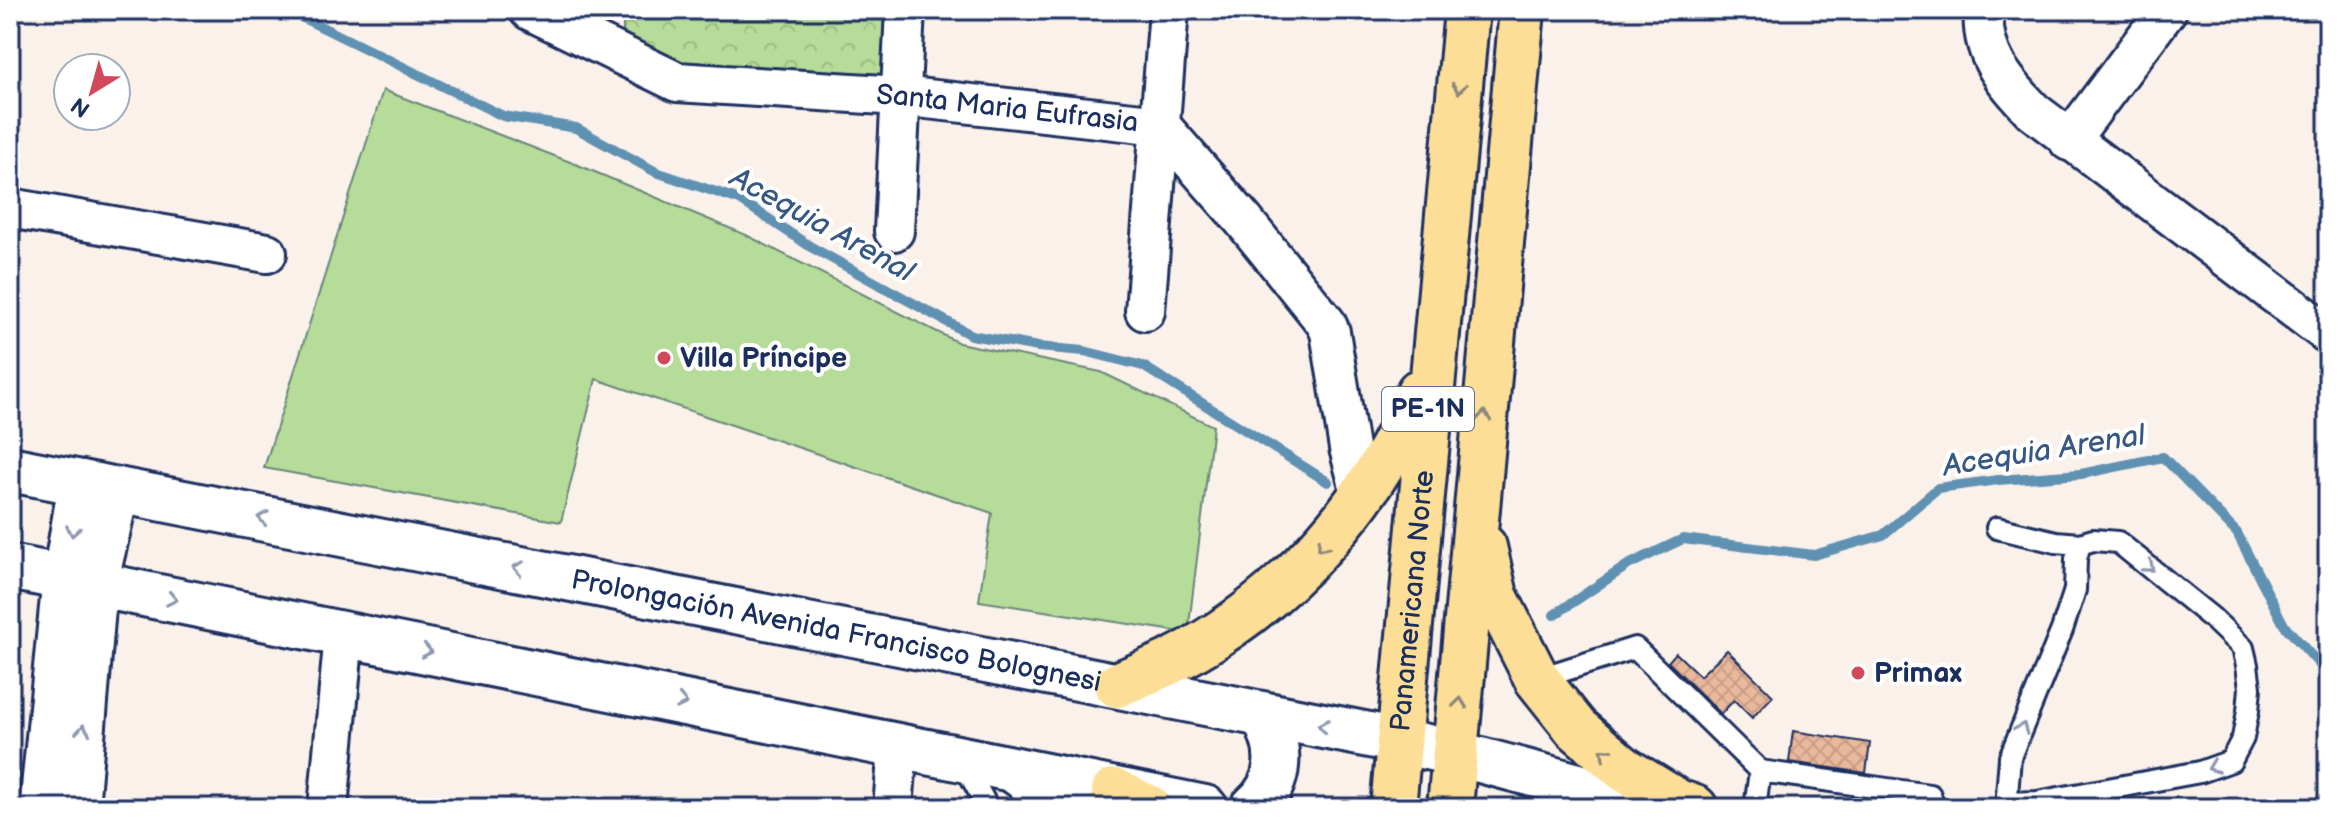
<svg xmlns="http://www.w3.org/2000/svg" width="2338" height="818" viewBox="0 0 2338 818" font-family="'Balsamiq Sans',sans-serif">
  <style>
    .park { fill: url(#park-crowns); stroke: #68867b; stroke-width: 2 }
    .garden { fill: #b5dc98; stroke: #68867b; stroke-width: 2 }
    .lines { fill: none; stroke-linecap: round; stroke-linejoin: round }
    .stream { stroke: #5e91b3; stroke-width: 10 }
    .building { fill: url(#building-cross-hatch); stroke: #1b2f5e; stroke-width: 2 }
    .service-casing { stroke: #1b2f5e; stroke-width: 26 }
    .minor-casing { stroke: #1b2f5e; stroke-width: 44 }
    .tertiary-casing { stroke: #1b2f5e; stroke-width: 50 }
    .secondary-casing { stroke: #1b2f5e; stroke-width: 50 }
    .trunk-casing { stroke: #1b2f5e; stroke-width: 50 }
    .service { stroke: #fff; stroke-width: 20 }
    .minor { stroke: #fff; stroke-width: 38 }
    .tertiary { stroke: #fff; stroke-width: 44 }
    .secondary { stroke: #fff; stroke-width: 44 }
    .trunk { stroke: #fdde96; stroke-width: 44 }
    .oneway { stroke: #8c867a }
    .oneway2 { stroke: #8d97ae }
    .poi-dot { fill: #d1495b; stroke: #fff; stroke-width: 3 }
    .labels { text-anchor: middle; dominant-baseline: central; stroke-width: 8; stroke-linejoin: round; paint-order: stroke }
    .shield { fill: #fff; stroke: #5f6d8e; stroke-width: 2 }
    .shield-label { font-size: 26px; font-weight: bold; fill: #1b2f5e }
    .street-label { font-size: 28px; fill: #1b2f5e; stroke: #fff }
    .poi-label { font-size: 28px; font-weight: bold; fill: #1b2f5e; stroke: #fff; text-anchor: start }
    .water-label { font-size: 30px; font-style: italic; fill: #375882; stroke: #fff }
  </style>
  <defs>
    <pattern id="park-crowns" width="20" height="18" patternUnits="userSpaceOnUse" patternTransform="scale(2)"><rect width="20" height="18" fill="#b5dc98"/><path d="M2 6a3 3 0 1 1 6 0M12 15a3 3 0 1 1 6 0" fill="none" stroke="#9bbd85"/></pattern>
    <pattern id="building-cross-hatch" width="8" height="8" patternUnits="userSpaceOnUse" patternTransform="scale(2)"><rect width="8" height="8" fill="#eab89b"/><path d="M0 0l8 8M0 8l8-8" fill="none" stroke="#c89e88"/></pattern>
  </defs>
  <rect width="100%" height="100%" fill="#fbf1eb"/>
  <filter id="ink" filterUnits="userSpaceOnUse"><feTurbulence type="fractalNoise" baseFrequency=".0125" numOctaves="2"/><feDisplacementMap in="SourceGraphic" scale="16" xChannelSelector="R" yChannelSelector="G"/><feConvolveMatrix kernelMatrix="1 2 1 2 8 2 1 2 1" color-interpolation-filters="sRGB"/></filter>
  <g filter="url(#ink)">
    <!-- park -->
    <path class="park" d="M637,10H892L886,88L689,71L623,39V22Z"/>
    <!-- garden -->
    <path class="garden" d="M383,90L578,165L746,235L959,343L1101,372L1213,426L1188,633L979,601L992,513L596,379L561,522L264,468Z"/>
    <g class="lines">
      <!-- stream -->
      <path class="stream" d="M287,10L503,116L576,128L656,172L740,200L811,247L971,335L1038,347L1084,351L1143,366L1328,482
        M1554,615L1628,565L1683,539L1814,555L1883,535L1938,488L1998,480L2081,474L2163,457L2237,533L2284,625L2328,674"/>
    </g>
    <!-- building -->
    <path class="building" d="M1727,650L1773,696L1752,718L1734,700L1721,714L1668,662L1676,653L1700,676Z
      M1793,731L1870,743L1866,773L1789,762Z"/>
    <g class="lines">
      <defs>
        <path id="service" d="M1997,528L2056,542L2080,544L2093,540L2118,542L2212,618L2243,648L2247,665L2250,688L2248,711L2243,738L2231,761L2200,772L2037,802L2006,803
          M1537,679L1635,648L1760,771L1930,795L1934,808
          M963,762L988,808
          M1755,808L1760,771
          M2006,808L2010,757L2062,630L2075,590L2076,559L2080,544"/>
        <g id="minor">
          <path id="s1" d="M529,10L677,82L900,96L1160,125L1244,221L1326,323L1330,332L1349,448L1362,497"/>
          <path d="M1984,10C1980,54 2005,82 2034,112L2328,334"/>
          <path d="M2069,141L2167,10"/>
          <path d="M10,208L267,253"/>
          <path d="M894,231L905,10"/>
          <path d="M1145,311L1169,10"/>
          <path d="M1006,768L1044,796L1054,808"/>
          <path d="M328,808L344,634"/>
          <path d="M893,808L898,746"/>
        </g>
        <path id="tertiary" d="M42,808L65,578L81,483
          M76,808L95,584L117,490"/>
        <g id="secondary">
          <path id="s2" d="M10,469L1400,741L1454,753L1661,808"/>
          <path d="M10,567L1205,808"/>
          <path d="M1253,808C1283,782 1282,746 1262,715"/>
        </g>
        <g id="trunk">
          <path d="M1484,547L1495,596L1537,679L1576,728L1624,769L1678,802L1695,808"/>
          <path d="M1117,685C1141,674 1167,665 1189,652C1293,593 1373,501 1419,392"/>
          <path d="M1114,791L1150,808"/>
          <path id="s3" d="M1393,808L1467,10"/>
          <path d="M1450,808L1522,10"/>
        </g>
      </defs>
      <!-- service casing -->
      <use href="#service" class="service-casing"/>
      <!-- minor casing -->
      <use href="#minor" class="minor-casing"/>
      <!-- tertiary casing -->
      <use href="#tertiary" class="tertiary-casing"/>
      <!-- secondary casing -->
      <use href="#secondary" class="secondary-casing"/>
      <!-- trunk casing -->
      <use href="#trunk" class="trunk-casing"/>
      <!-- service -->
      <use href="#service" class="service"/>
      <!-- minor -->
      <use href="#minor" class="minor"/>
      <!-- tertiary -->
      <use href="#tertiary" class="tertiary"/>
      <!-- secondary -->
      <use href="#secondary" class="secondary"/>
      <!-- trunk -->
      <use href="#trunk" class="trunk"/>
    </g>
    <!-- one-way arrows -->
    <defs><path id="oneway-chevron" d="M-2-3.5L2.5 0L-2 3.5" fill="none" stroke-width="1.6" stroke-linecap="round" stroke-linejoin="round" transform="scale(2)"/></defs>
    <g class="oneway">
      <use href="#oneway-chevron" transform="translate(1459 88) rotate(96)"/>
      <use href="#oneway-chevron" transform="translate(1484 416) rotate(-85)"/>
      <use href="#oneway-chevron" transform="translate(1322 546) rotate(130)"/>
      <use href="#oneway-chevron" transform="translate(1460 703) rotate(-83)"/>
      <use href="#oneway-chevron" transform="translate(1605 753) rotate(-139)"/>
    </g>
    <g class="oneway2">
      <use href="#oneway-chevron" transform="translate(263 518) rotate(-169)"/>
      <use href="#oneway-chevron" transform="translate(73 531) rotate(99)"/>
      <use href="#oneway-chevron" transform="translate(2149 567) rotate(39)"/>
      <use href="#oneway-chevron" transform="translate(518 568) rotate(-169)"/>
      <use href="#oneway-chevron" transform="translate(172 599) rotate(11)"/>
      <use href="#oneway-chevron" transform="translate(427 651) rotate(11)"/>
      <use href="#oneway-chevron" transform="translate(682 702) rotate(11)"/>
      <use href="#oneway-chevron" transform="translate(1323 726) rotate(-169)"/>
      <use href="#oneway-chevron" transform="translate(2022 728) rotate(-68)"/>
      <use href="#oneway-chevron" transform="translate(83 730) rotate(-85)"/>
      <use href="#oneway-chevron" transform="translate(2213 767) rotate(159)"/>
    </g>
  </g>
  <!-- markers -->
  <g class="poi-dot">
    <circle cx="664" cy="358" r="8"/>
    <circle cx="1858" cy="673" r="8"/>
  </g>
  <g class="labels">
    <!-- shield labels -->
    <rect class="shield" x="1382" y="387" width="92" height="44" rx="6"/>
    <g class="shield-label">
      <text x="1428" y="409">PE-1N</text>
    </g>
    <!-- street labels -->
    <g class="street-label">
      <text stroke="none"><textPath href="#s1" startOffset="496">Santa Maria Eufrasia</textPath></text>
      <text stroke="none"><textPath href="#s3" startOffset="208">Panamericana Norte</textPath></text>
      <text stroke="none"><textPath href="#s2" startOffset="842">Prolongación Avenida Francisco Bolognesi</textPath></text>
    </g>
    <!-- poi labels -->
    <g class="poi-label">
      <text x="680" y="358">Villa Príncipe</text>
      <text x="1874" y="673">Primax</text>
    </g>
    <!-- water labels -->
    <g class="water-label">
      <text transform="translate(822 225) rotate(29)">Acequia Arenal</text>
      <text transform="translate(2044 451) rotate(-9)">Acequia Arenal</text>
    </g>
  </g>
  <!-- margin -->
  <rect width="2338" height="818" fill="none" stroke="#fff" stroke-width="40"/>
  <rect x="20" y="20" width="2298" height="778" fill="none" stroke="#1b2f5e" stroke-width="3" filter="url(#ink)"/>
  <!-- north arrow -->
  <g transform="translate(92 92) rotate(217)"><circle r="38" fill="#ffffff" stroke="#a4acbf" stroke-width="2"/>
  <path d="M0-6L14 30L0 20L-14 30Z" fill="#d1495b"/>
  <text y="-12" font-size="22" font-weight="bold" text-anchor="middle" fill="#1b2f5e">N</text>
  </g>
</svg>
